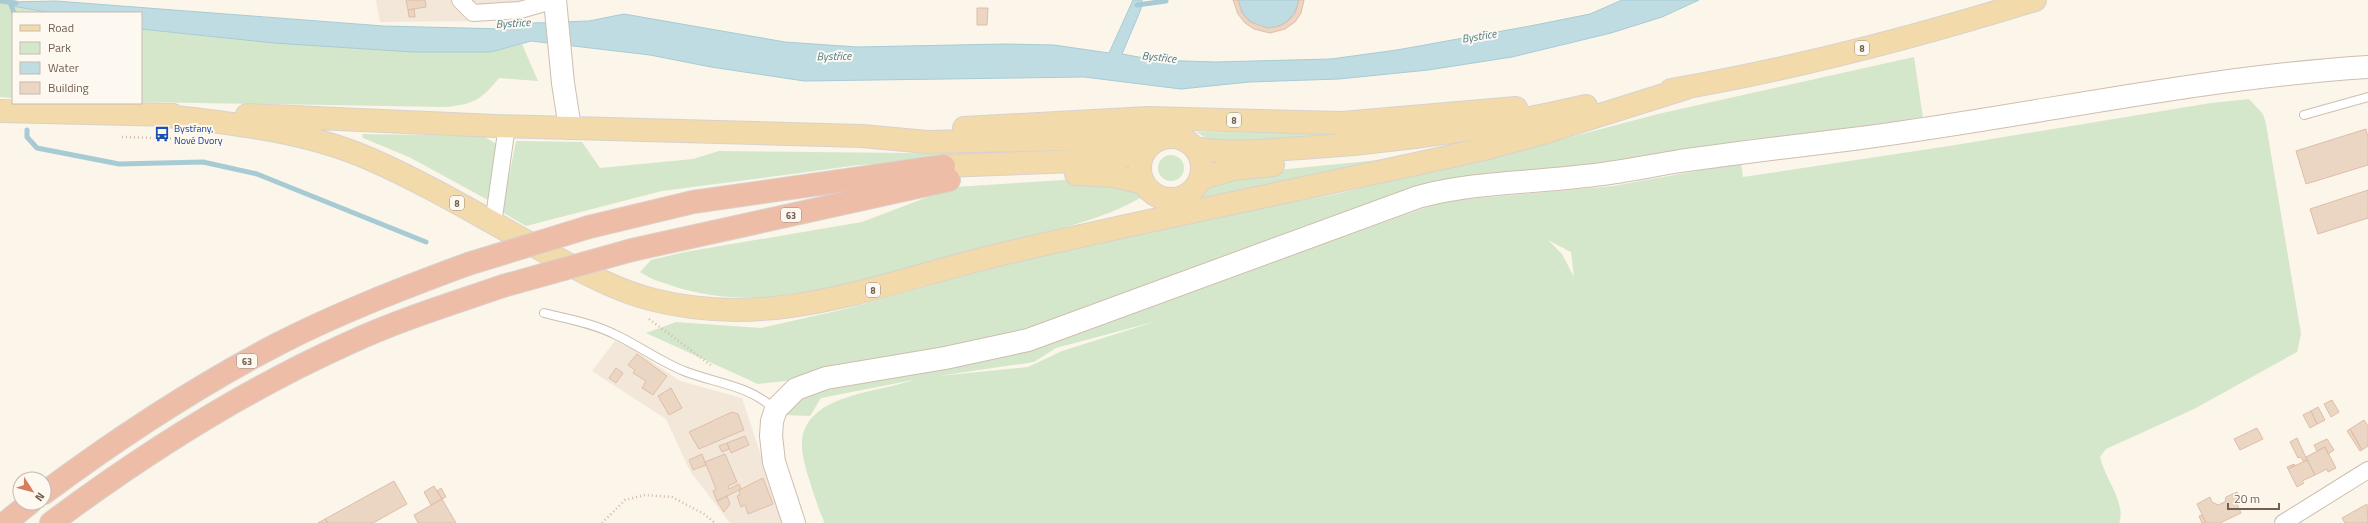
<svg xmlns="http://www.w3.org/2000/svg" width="2368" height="523" viewBox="0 0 2368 523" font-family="'Titillium Web',sans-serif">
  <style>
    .residential { fill: #f2e7d9 }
    .green { fill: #d4e7ca; fill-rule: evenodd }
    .water { fill: #c0dce3; stroke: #a7cbd4 }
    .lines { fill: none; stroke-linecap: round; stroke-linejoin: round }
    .stream { stroke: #a7cbd4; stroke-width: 5 }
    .building { fill: #ebd5c3; stroke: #dfbea7 }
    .lane-casing { stroke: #ccbeb1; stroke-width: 10 }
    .street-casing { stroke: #ccbeb1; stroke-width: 18 }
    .secondary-casing { stroke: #cebeaf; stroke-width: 24 }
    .primary-casing { stroke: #d8d2ce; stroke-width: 24 }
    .highway-casing { stroke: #d8d2ce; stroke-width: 24 }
    .path { stroke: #d3baa7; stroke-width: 2.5; stroke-dasharray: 1 3; stroke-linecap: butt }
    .lane { stroke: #fff; stroke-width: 8 }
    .street { stroke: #fff; stroke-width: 16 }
    .secondary { stroke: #fff; stroke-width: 22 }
    .primary { stroke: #f2daaa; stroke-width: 22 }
    .highway { stroke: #eebda8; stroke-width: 22 }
    .highway-bridge-casing { stroke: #d8d2ce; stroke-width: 24; stroke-linecap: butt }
    .highway-bridge { stroke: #eebda8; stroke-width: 22 }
    .labels { text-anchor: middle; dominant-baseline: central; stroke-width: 4; stroke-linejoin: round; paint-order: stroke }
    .shield { fill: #fdf9f1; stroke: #9c8c80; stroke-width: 1 }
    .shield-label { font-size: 9px; font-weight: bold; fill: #735e50 }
    .transit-label { font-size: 10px; fill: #164399; stroke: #fdf9f1; text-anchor: start }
    .water-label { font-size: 11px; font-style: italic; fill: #4c7984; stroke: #fdf9f1 }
  </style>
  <rect width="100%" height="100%" fill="#fbf5ea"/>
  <!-- residential -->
  <path class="residential" d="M376,0H559V10L475,21L380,22Z
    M615,341L633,349L680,381L742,398L783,523H730L690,471L666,419L592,371Z"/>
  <!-- green -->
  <path class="green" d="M0,0H7L13,6L51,13H13V98L0,97Z
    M141,29L274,43L413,52H491L522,44L538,81L499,78C481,100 474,104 446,107L141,102Z
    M1914,57L1923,118L1782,141L1455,181L1035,326L978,343L785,381L758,384L646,333L676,322L761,328L845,309L1090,241L1336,194L1552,142L1658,114Z
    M2249,99L2263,114L2266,124L2301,334L2297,352L2194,409L2106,449L2100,457C2104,477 2127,504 2119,523H824C824,518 820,514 819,509C814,494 802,461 802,447C800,394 878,393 913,380L821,398L810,416L784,415L807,394L1026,349L1444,201L1613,186L1741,163L1743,177L1949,146L2211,103ZM1548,240L1571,252L1574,277L1562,254ZM1157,321L1062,351L1028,367L938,376L1034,362L1056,348Z
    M1197,132L1363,133V137L1211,142Z
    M362,134L483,136L498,145L488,200L409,157L363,138Z
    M516,141L582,142L600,168L693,159L719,151L1000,154L1079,147L1112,151L858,165L792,174L662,191L526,226L502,212Z
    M1158 168a13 13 0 1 1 26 0a13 13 0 1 1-26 0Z
    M1379,160V169L1190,206C1204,190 1217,182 1236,174Z
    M1080,179L1139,190L1140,198C1102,220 1056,229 1014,242C981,251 948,260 915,269C838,289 751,312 673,286C661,282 650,279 640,272L651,260L685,252L862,222L954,187Z"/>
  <!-- water -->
  <path class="water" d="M1133,0H1142L1141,9L1122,54L1155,60L1215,62L1331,59L1397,50L1530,26L1590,14L1622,0H1699L1662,17L1611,33L1512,57L1428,70L1339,79L1249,82L1181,89L1084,77L804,81L711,67L650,55L531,41L491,52H413L274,43L141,29V13H51L13,6L10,2L56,1L383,26L504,29L533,23L589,21L624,14L785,42L857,47L1005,44L1054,45L1109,53Z
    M1238,0H1299C1291,37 1246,37 1238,0Z"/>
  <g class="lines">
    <!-- stream -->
    <path class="stream" d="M0,1L16,3
      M10,2L14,13
      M1137,5L1166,1
      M27,130V137L37,148L119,164L203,162L257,174L426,242"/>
  </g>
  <!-- building -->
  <path class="building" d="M406,0H425L426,7L408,10Z
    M1233,0H1238L1242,13L1250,22L1268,28L1280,26L1288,21L1295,14L1299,0H1304L1301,13L1295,22L1285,29L1270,33L1254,29L1245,23L1238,14Z
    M977,8H988L987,25H977Z
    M414,9L415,17H409L408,10Z
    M2366,129L2368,137V165L2306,184L2296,151Z
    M2368,190V218L2318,234L2310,209Z
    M637,354L667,376L653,395L642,388L646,381L633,373L635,370L628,365Z
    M616,368L623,373L616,383L609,378Z
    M671,388L682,408L669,415L658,396Z
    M2332,400L2339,412L2331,417L2324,404Z
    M2318,407L2325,420L2317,424L2311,411Z
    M2311,411L2317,424L2310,428L2303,415Z
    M732,412L738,414L744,430L699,449L689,432Z
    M2364,420L2368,426V446L2362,450L2350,429Z
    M2257,428L2263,439L2240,450L2234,439Z
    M2350,429L2362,450L2360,451L2347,431Z
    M745,436L749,445L731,453L727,443Z
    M2297,438L2307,460L2303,461L2301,457L2298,458L2290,442Z
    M2327,439L2334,450L2328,454L2325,447L2317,451L2314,445Z
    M727,443L729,449L722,452L719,446Z
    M2325,447L2336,468L2328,472L2327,469L2315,475L2306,457Z
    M702,454L706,465L693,470L689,460Z
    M725,454L737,482L728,486L729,489L739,484L741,489L717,501L713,491L716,489L705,462Z
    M2307,460L2315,475L2302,481L2304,483L2297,487L2288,469Z
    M2294,464L2295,465L2288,469L2287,467Z
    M763,478L773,504L748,514L745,505L741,507L737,496L740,495L739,490Z
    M394,481L407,504L373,523H328L325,519Z
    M434,486L442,499L431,505L424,492Z
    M441,488L446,497L442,499L437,491Z
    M2237,492L2242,501L2237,504L2241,513L2220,523H2206L2197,504L2210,497L2212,502L2218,505L2225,502L2226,497Z
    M727,496L730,504L724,512L717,501Z
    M442,499L456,523H418L414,515Z
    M2367,504L2368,523H2345L2342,518Z
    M2202,515L2206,523H2202L2199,516Z
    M325,519L328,523H318Z"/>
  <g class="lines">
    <defs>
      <path id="lane" d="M2304,115L2368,97
        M544,313C567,319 592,323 614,334C638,345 659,361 684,371C717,384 746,384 775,409"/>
      <path id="street" d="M460,0L473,13L520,10L555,0
        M493,224L507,126
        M2283,523L2368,470"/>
      <path id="secondary" d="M555,0L563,83L570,128
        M794,523L774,462L771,436L772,421L776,409L796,389L826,378L945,358L1028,340L1418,197C1473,182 1529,183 1585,176C1617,173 1649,166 1680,161C1738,153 1795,146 1853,139C2025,117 2194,78 2368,67"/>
      <path id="primary" d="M1671,90C1794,69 1916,37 2035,0
        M0,111L173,115
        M159,115C230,123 304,130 370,159C434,187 493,224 555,257C585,273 616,290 650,299C774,332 880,283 998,255C1161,216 1325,185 1488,148L1543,133L1686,88
        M247,115L496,126L862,136L927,142L1164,137
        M964,128L1148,118L1342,123L1516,108
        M1140 168a31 31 0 1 1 62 0a31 31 0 1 1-62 0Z
        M1195,148C1230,155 1265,150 1301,148C1397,142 1492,128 1586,106
        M944,166L1102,160L1122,157L1147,148
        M1076,174L1113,176L1144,183
        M1200,179L1233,169L1273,165"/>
      <path id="highway" d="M589,227L693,202L944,166
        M632,250L949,180
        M44,493C118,438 194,388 276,345C338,313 403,288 468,264
        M5,523L30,503
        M51,523C145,453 242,391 349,343C398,320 451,304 503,286"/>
    </defs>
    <!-- lane casing -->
    <use href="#lane" class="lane-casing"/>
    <!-- street casing -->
    <use href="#street" class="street-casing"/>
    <!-- secondary casing -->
    <use href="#secondary" class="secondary-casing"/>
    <!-- primary casing -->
    <use href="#primary" class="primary-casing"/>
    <!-- highway casing -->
    <use href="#highway" class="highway-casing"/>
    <!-- path -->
    <path class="path" d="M122,137L187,139
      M649,319L712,366
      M602,523L625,500L645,495L672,497L704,514L715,523"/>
    <!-- lane -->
    <use href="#lane" class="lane"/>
    <!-- street -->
    <use href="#street" class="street"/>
    <!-- secondary -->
    <use href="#secondary" class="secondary"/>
    <!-- primary -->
    <use href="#primary" class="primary"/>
    <!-- highway -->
    <use href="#highway" class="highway"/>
    <defs>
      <path id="highway-bridge" d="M468,264L589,227
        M503,286L632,250"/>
    </defs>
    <!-- highway-bridge casing -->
    <use href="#highway-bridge" class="highway-bridge-casing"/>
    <!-- highway-bridge -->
    <use href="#highway-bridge" class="highway-bridge"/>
  </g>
  <!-- icons -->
  <defs>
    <symbol id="bus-bare" viewBox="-9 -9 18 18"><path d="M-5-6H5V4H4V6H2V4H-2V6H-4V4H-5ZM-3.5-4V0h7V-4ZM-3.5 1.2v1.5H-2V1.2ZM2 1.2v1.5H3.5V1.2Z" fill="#1a4fb4" stroke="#fdf9f1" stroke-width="2.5" paint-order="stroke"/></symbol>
  </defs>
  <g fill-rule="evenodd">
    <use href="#bus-bare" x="151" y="123" width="22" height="22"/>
  </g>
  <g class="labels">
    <!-- shield labels -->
    <g class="shield">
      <rect x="1855" y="41" width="14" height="14" rx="3"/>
      <rect x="1227" y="113" width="14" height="14" rx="3"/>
      <rect x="450" y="196" width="14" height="14" rx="3"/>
      <rect x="781" y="208" width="20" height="14" rx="3"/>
      <rect x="866" y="283" width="14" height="14" rx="3"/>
      <rect x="237" y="354" width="20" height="14" rx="3"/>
    </g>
    <g class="shield-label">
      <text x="1862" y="48">8</text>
      <text x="1234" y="120">8</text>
      <text x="457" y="203">8</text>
      <text x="791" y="215">63</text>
      <text x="873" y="290">8</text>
      <text x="247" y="361">63</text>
    </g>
    <!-- transit labels -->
    <g class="transit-label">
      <text x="174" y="128">Bystřany,<tspan x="174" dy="12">Nové Dvory</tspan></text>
    </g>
    <!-- water labels -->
    <g class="water-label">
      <text transform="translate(513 23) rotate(-3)">Bystřice</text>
      <text transform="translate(1479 36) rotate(-9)">Bystřice</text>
      <text transform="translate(834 56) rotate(-1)">Bystřice</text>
      <text transform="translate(1159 57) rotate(6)">Bystřice</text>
    </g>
  </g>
  <!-- legend -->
  <rect x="12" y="12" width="130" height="92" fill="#fdf9f1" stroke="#c6bbb1"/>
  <rect x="20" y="25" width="20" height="6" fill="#f2daaa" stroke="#c6bbb1"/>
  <text x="48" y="32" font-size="12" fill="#735e50">Road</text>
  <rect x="20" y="42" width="20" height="12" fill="#d4e7ca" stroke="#c6bbb1"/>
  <text x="48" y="52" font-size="12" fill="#735e50">Park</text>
  <rect x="20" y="62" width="20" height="12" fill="#c0dce3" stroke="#c6bbb1"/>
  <text x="48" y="72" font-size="12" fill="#735e50">Water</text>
  <rect x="20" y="82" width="20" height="12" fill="#ebd5c3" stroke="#c6bbb1"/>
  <text x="48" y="92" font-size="12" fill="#735e50">Building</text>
  <!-- north arrow -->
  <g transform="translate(32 491) rotate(126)"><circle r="19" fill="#fdf9f1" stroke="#c6bbb1"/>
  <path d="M0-3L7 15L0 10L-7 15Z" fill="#d87d5c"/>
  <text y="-6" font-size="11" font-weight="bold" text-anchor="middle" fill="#735e50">N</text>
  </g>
  <!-- scale -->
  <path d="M2228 503v6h51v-6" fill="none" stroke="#735e50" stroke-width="2"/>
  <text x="2234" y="503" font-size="12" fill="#735e50" stroke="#fdf9f1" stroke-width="3" paint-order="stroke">20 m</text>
</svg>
